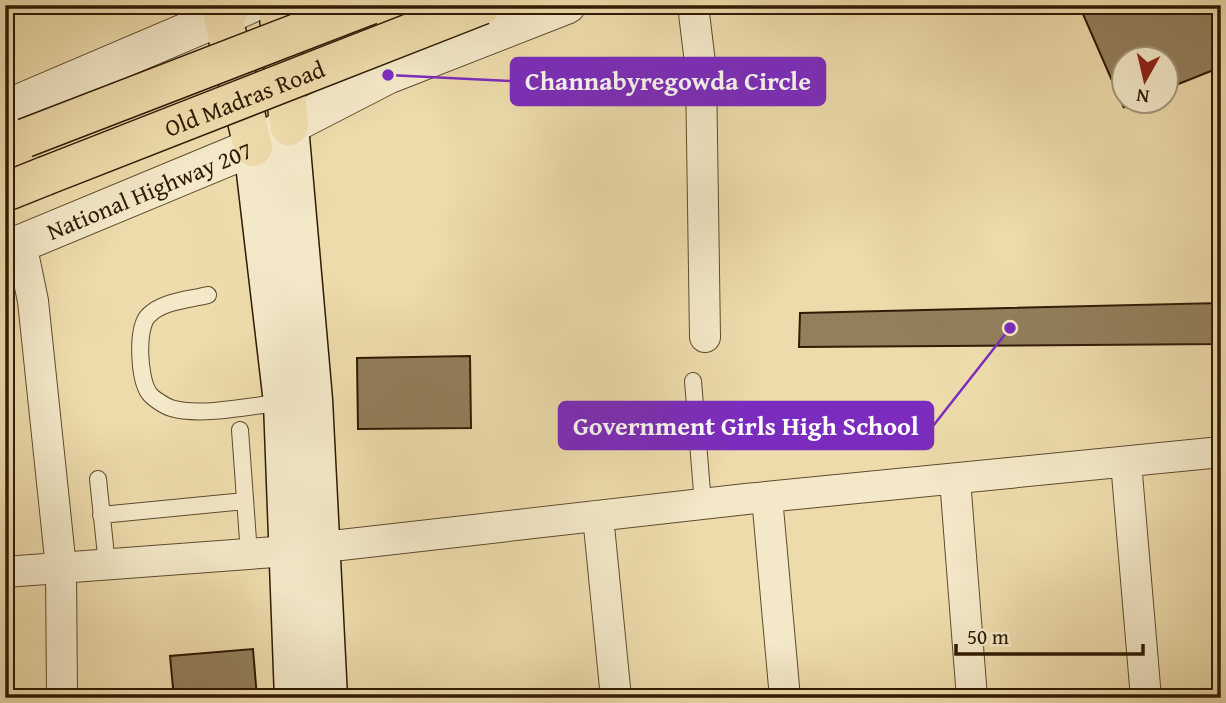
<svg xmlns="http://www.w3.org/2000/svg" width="1226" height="703" viewBox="0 0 1226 703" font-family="'Gentium Book Plus',serif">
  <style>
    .building { fill: #927f5b; stroke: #301b04; stroke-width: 2 }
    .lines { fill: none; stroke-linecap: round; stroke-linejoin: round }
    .service-casing { stroke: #5f4b2e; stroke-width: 18 }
    .minor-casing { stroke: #5f4b2e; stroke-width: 32 }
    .tertiary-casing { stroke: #5f4b2e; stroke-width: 39 }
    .secondary-casing { stroke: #301b04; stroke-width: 41 }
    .trunk-casing { stroke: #301b04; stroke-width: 41 }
    .service { stroke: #f3e8c8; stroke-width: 16 }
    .minor { stroke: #f3e8c8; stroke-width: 30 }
    .tertiary { stroke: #f3e8c8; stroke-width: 37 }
    .secondary { stroke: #f3e8c8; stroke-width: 38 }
    .trunk { stroke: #eddbab; stroke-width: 38 }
    .trunk-bridge-casing { stroke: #301b04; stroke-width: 41; stroke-linecap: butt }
    .trunk-bridge { stroke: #eddbab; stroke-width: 38 }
    .labels { text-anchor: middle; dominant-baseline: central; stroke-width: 5; stroke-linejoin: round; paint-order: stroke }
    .street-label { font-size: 24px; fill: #301b04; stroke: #f3e8c8 }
    .leader { fill: none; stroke: #7b2cbf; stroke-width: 2.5 }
    .callout-dot { fill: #7b2cbf; stroke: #f3e8c8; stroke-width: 2.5 }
    .callout { fill: #7b2cbf; stroke: #7b2cbf; stroke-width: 2.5 }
    .callout-label { font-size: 26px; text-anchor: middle; font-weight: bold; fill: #fff }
  </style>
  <rect width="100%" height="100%" fill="#eddbab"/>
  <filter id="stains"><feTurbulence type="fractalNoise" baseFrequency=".00286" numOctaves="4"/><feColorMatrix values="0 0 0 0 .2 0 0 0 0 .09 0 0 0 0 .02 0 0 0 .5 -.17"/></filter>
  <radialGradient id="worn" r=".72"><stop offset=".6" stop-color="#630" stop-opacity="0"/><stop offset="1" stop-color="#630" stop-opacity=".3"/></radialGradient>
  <!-- building -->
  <path class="building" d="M1079,5H1221V67L1166,89V60H1124V108Z
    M1221,303V344L799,347L800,313Z
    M470,356L471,428L358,429L357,358Z
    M253,649L257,698H174L170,656Z"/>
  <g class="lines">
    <defs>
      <path id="service" d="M208,295C188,300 162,301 148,316C136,329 139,379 149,393C152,398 165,406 171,408C199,417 252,406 283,402
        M693,381L703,504
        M240,430L249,554
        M98,479L107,565
        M101,515L245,501"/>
      <path id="minor" d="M693,5L701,71L705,337
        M21,243L33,301L61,568L62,698
        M1126,462L1146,698
        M955,479L972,698
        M767,497L785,698
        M598,516L616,698
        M5,572L288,551L746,499L1221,452"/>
      <g id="tertiary">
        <path d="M5,109L249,5"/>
        <path id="s1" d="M5,250L253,147L289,126L388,75L567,5"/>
      </g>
      <path id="secondary" d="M289,126L313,400L328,698
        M253,147L283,402L294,698"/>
      <path id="trunk" d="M232,5L223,17L253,147
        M278,5L289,126
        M5,192L45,176"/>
    </defs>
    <!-- service casing -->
    <use href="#service" class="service-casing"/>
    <!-- minor casing -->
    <use href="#minor" class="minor-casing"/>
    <!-- tertiary casing -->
    <use href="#tertiary" class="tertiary-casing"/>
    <!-- secondary casing -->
    <use href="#secondary" class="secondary-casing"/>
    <!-- trunk casing -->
    <use href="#trunk" class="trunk-casing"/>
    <!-- service -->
    <use href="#service" class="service"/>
    <!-- minor -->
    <use href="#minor" class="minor"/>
    <!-- tertiary -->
    <use href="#tertiary" class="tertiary"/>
    <!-- secondary -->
    <use href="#secondary" class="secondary"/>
    <!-- trunk -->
    <use href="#trunk" class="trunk"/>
    <defs>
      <g id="trunk-bridge">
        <path d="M25,138L370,5"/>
        <path id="s2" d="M45,176L482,5"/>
      </g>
    </defs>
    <!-- trunk-bridge casing -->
    <use href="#trunk-bridge" class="trunk-bridge-casing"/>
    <!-- trunk-bridge -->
    <use href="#trunk-bridge" class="trunk-bridge"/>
  </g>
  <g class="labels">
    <!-- street labels -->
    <g class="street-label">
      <text stroke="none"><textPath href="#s2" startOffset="214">Old Madras Road</textPath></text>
      <text stroke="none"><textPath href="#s1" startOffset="156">National Highway 207</textPath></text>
    </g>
  </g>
  <!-- callouts -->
  <path class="leader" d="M388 75L511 81M1010 328L933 426"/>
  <g class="callout-dot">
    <circle cx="388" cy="75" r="7"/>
    <circle cx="1010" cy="328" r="7"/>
  </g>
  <g class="callout">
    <rect x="511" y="58" width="314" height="47" rx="7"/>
    <rect x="559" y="402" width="374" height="47" rx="7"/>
  </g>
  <g class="callout-label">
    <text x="668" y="90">Channabyregowda Circle</text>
    <text x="746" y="435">Government Girls High School</text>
  </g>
  <!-- margin -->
  <rect width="1226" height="703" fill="none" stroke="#eddbab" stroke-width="28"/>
  <rect x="7" y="7" width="1212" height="689" fill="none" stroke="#301b04" stroke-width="3.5"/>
  <rect x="14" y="14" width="1198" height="675" fill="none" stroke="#301b04" stroke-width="2"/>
  <!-- north arrow -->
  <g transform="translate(1145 80) rotate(188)"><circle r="33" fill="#f3e8c8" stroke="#a5967a" stroke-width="2"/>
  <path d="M0-5L12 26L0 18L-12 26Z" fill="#8f2418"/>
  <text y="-10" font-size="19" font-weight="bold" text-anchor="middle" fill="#301b04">N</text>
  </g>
  <!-- scale -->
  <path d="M956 644v10h187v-10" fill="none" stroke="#301b04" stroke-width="3.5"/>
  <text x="967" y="644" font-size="21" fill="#301b04" stroke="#f3e8c8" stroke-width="5" paint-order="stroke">50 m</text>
  <rect width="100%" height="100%" filter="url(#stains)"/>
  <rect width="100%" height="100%" fill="url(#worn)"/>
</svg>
